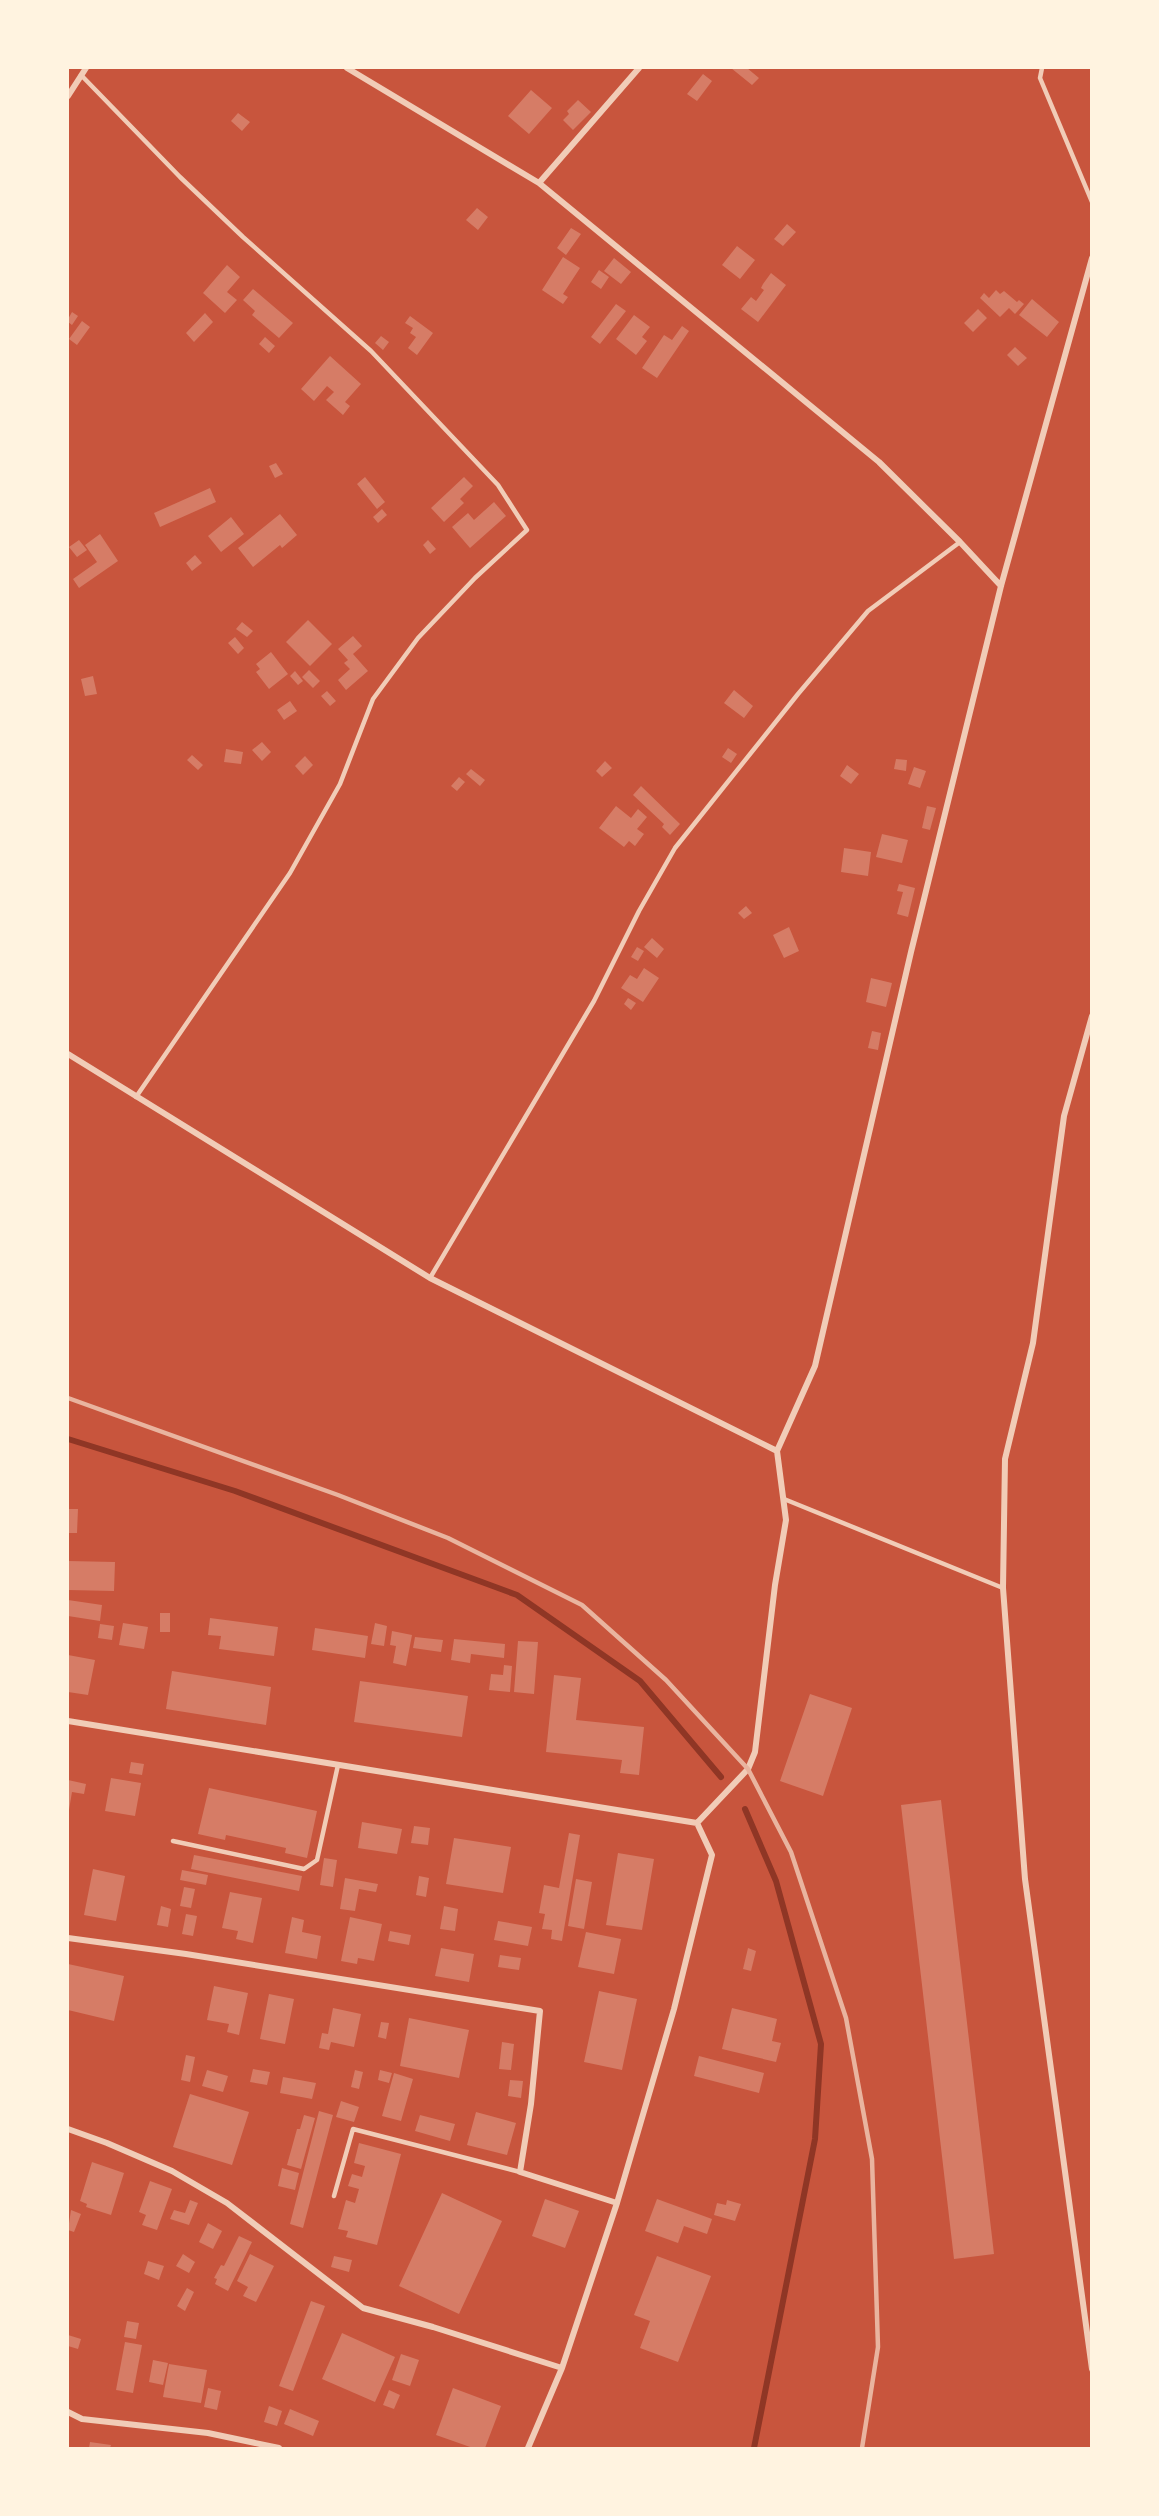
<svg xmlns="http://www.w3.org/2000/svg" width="1159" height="2516" viewBox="0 0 1159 2516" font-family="Spectral,serif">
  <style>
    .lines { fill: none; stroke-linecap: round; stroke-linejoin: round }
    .stream { stroke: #8f3625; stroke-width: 6 }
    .building { fill: #d67c66 }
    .service { stroke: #f1ccb7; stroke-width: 4.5 }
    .minor { stroke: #f1ccb7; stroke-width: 6 }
    .rail { stroke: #e9b49f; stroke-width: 4.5 }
  </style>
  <rect width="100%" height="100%" fill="#c8553d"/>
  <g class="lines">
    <!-- stream -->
    <path class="stream" d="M68,1439L235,1491L517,1595L640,1681L721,1777
      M745,1809L776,1881L821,2044L815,2139L754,2448"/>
  </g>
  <!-- building -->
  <path class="building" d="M731,68H747L759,78L752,85Z
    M703,74L712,81L697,101L687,94Z
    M531,90L552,108L529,134L508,116Z
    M578,100L591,112L573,130L563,120L569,114L567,111Z
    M238,113L250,122L242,131L231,121Z
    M477,208L488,217L478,230L466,220Z
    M787,224L796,232L783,246L774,239Z
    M571,228L581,234L566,255L557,248Z
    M737,246L755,260L740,279L722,265Z
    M563,257L580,268L563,294L568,297L563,304L542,290Z
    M614,258L631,272L621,284L604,271Z
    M227,265L240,277L227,292L237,300L225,313L203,293Z
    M599,270L609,277L601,289L591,282Z
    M771,273L786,285L758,322L741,309L751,297L756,301L764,290L761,288L763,284Z
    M253,289L293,323L279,338L252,315L255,311L243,300Z
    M996,290L1000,294L1004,291L1017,302L1019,300L1024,304L1015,314L1009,308L1000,317L980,298L984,293L989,298Z
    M1032,299L1059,322L1047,337L1019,315Z
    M616,304L626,311L600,344L591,337Z
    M978,309L987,318L973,332L964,323Z
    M72,312L78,316L72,325L68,322V319Z
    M205,313L213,322L194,342L186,333Z
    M634,315L650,327L642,337L647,341L636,355L616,339Z
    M410,316L433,333L417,355L408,348L416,337L410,333L413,328L405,323Z
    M82,321L90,327L77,345L69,339Z
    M682,326L689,331L657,378L642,368L664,335L672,340Z
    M381,336L389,342L383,350L375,343Z
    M265,337L275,346L269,353L259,344Z
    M1015,347L1027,358L1018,366L1007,355Z
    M330,356L361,384L345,402L350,406L343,415L326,400L334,392L327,386L314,401L301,389Z
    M276,463L283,474L275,478L269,466Z
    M365,477L385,502L377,509L357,484Z
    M464,477L473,486L460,499L464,503L444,522L431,508Z
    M210,488L216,502L160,527L154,513Z
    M494,502L506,516L470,548L452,527L468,513L474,520Z
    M382,509L387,515L378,523L373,517Z
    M280,514L297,535L282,548L280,545L253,567L238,548Z
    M231,517L244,534L221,552L208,536Z
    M100,534L118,561L79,588L73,579L97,562L85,545Z
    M79,540L87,550L77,557L69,547Z
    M428,540L436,549L430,554L423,545Z
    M195,555L202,563L192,571L186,563Z
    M308,620L332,644L310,666L286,642Z
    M242,622L253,631L247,637L236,629Z
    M353,636L362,646L353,654L368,671L346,690L338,680L350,669L344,663L348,660L338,649Z
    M235,637L244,648L238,654L228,643Z
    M271,652L288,674L269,689L256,672L260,669L256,664Z
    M309,670L320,681L313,688L302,677Z
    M295,671L303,681L298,685L290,676Z
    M93,676L97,694L85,696L81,679Z
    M734,690L753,706L744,718L724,703Z
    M327,691L336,701L330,706L321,696Z
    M290,701L297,711L284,720L277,710Z
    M262,742L271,752L262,761L252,750Z
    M728,748L737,754L731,763L722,757Z
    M226,749L243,752L241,764L224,762Z
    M192,755L203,765L198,770L187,760Z
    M305,756L313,765L303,775L295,766Z
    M896,759L907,760L906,771L894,769Z
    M605,761L612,768L602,777L596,771Z
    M847,765L859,774L851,784L840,776Z
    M914,767L926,771L920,788L908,784Z
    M471,769L485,780L480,786L466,774Z
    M459,777L465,782L457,791L451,786Z
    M641,786L680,824L670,835L662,827L664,824L633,795Z
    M616,806L631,818L638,809L647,817L637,829L644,834L635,846L629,841L624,847L599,828Z
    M927,806L936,808L930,830L922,828Z
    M882,834L908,840L902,863L876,857Z
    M844,848L871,852L868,876L841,872Z
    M899,884L915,888L908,917L897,914L903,892L897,891Z
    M746,906L752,913L744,919L738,913Z
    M789,927L799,951L784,958L773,935Z
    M652,938L664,949L657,958L644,947Z
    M637,947L644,951L638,961L631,957Z
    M644,968L659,978L643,1002L621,988L630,975L637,979Z
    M871,978L892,983L886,1007L866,1002Z
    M628,998L636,1003L631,1010L624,1004Z
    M872,1031L881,1033L878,1050L868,1048Z
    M68,1509H78L77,1533H68Z
    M68,1561L115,1562L114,1591L68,1590Z
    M68,1600L102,1605L100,1621L68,1616Z
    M160,1613H170V1632H160Z
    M210,1618L278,1627L274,1656L219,1649L221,1636L208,1635Z
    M123,1623L148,1627L144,1649L119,1645Z
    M375,1623L387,1626L384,1646L371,1644Z
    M100,1624L114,1626L112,1640L98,1638Z
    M315,1628L368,1636L365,1658L312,1650Z
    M392,1631L412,1635L406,1666L393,1663L396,1646L390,1645Z
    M415,1637L443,1640L441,1652L413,1648Z
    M454,1639L505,1644L504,1658L471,1654L470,1663L451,1660Z
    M518,1641L538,1642L534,1694L514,1692Z
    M68,1655L95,1660L88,1695L68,1692Z
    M504,1665L512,1666L510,1692L489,1690L491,1674L503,1675Z
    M172,1671L271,1687L266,1725L166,1709Z
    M554,1675L581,1678L576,1720L644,1727L639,1775L620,1773L622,1760L546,1752Z
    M360,1681L468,1696L462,1737L354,1722Z
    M810,1694L852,1708L823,1796L780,1781Z
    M131,1762L144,1764L142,1775L129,1773Z
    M111,1778L141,1783L135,1816L105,1811Z
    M68,1780L86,1784L84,1794L72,1792L69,1810Z
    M209,1788L317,1811L307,1858L285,1853L286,1848L226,1835L225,1840L198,1834Z
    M941,1800L994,2254L954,2259L901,1805Z
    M362,1822L402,1829L397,1854L358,1848Z
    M414,1826L430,1828L428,1845L411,1843Z
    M569,1833L580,1835L562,1941L551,1939L552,1930L542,1929L545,1914L539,1913L544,1885L559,1888Z
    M454,1838L511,1847L503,1893L446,1884Z
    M618,1853L654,1859L642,1930L606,1925Z
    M194,1855L302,1876L299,1891L191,1869Z
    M324,1858L337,1860L333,1887L320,1885Z
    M93,1869L125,1876L116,1921L84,1915Z
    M182,1870L208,1875L206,1885L180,1880Z
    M419,1876L429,1878L426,1897L416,1895Z
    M345,1878L378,1884L376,1892L359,1889L355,1911L340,1909Z
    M576,1879L592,1882L584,1929L568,1926Z
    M184,1887L195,1889L191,1908L180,1906Z
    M230,1892L262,1898L253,1943L236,1939L238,1931L222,1928Z
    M161,1906L171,1909L168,1927L157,1925Z
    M444,1906L458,1909L455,1931L440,1929Z
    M186,1914L197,1916L193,1936L182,1934Z
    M292,1917L304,1920L302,1932L321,1936L317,1959L285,1953Z
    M350,1917L382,1924L374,1961L358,1958L357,1964L341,1961Z
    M498,1921L532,1927L528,1946L494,1940Z
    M390,1931L411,1935L409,1945L388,1941Z
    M586,1932L621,1939L614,1974L578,1967Z
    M441,1948L474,1954L469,1982L435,1976Z
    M748,1948L756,1951L751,1971L743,1969Z
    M500,1955L521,1958L519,1970L498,1967Z
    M68,1964L124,1976L114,2021L68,2010Z
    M214,1986L248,1993L239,2035L227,2032L229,2024L207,2020Z
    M599,1991L637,1999L622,2070L584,2062Z
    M269,1994L294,1999L285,2044L260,2039Z
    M333,2008L361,2014L354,2047L331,2042L329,2050L319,2048L322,2033L328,2034Z
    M732,2008L777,2019L772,2041L781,2043L776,2062L722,2049Z
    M409,2018L469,2030L459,2078L400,2066Z
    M381,2022L389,2023L386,2039L378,2037Z
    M502,2042L514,2044L511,2070L499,2069Z
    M186,2055L195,2057L190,2082L181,2080Z
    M699,2056L764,2073L759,2093L694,2076Z
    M253,2069L270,2072L267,2085L250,2082Z
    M207,2070L228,2076L223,2092L202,2086Z
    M355,2070L363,2072L359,2089L351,2087Z
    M380,2070L392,2073L389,2083L378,2080Z
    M394,2073L413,2079L401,2121L382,2116Z
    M283,2077L316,2083L312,2099L280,2093Z
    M510,2080L523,2081L521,2098L508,2096Z
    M190,2094L249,2112L232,2165L173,2147Z
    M341,2101L359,2107L354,2122L336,2117Z
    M319,2111L333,2115L303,2228L290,2224Z
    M476,2112L516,2123L507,2155L467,2145Z
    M304,2115L315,2118L301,2169L287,2165L297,2129H300Z
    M420,2115L455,2124L450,2141L415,2131Z
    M359,2143L401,2154L377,2245L346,2237L348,2231L338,2229L346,2200L355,2203L359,2189L348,2186L352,2174L362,2177L365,2166L354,2163Z
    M92,2162L124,2173L111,2215L86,2207L87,2204L80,2201Z
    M282,2168L299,2173L295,2190L278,2186Z
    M150,2181L172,2189L157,2230L142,2225L146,2215L139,2212Z
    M442,2193L502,2221L459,2314L399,2286Z
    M545,2199L579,2211L565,2248L532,2236Z
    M657,2199L712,2219L707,2234L684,2226L678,2243L645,2231Z
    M190,2200L198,2203L189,2225L170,2219L174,2210L185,2213Z
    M727,2200L741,2204L735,2221L714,2215L717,2203L726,2205Z
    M71,2210L81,2214L74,2232L68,2230Z
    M208,2223L222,2231L213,2249L199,2242Z
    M239,2236L252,2242L228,2291L215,2284L217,2279L214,2278L221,2265L224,2266Z
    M183,2254L195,2262L189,2273L176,2266Z
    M250,2254L274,2266L256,2302L243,2296L248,2287L237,2281Z
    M334,2256L352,2260L349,2272L331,2267Z
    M657,2256L711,2276L678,2362L640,2348L650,2321L634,2315Z
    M148,2261L164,2266L159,2280L144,2274Z
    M187,2288L194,2292L185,2311L177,2306Z
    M311,2301L325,2306L293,2391L279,2386Z
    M127,2321L139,2323L136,2339L124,2337Z
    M342,2333L395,2357L375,2402L322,2379Z
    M68,2335L81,2339L78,2349L68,2346Z
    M125,2342L142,2345L133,2393L116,2390Z
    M401,2354L419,2360L410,2386L392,2380Z
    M153,2360L168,2363L163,2385L149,2382Z
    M169,2364L207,2370L201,2403L163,2397Z
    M208,2388L221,2391L217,2410L204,2407Z
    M453,2388L501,2406L485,2448H473L436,2435Z
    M389,2390L400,2395L394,2409L383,2405Z
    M269,2406L282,2411L277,2426L264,2422Z
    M290,2409L319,2421L313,2436L284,2424Z
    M90,2442L111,2445L110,2448H89Z"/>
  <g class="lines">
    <!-- service -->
    <path class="service" d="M1042,68L1040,78L1092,202
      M81,75L180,177L243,237L371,351L498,485L527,530L475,578L418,638L373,699L340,784L290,873L136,1097
      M430,1278L594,1001L639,911L675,848L798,694L868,611L960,542
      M784,1499L1003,1588
      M173,1841L304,1869L317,1860L338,1765
      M334,2196L353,2129L520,2172"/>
    <!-- minor -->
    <path class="minor" d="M347,68L539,183L879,462L960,542L1001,586
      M68,96L86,68
      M539,183L639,68
      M1092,1016L1064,1116L1033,1343L1005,1459L1003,1588L1025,1879L1092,2369
      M68,1054L430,1278L777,1451
      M777,1451L815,1366L911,952L1001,586L1092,258
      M68,1721L697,1823
      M697,1823L748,1769L755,1752L775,1585L786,1520L777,1451
      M68,1938L186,1954L540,2011L531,2104L520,2172L617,2203
      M68,2129L107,2143L172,2171L227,2203L363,2308L433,2327L562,2368
      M68,2412L82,2419L208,2433L279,2448
      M528,2448L562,2368L617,2203L674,2009L712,1855L697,1823"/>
    <!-- rail -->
    <path class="rail" d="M68,1398L338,1495L448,1538L582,1605L666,1680L748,1769L791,1852L846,2018L872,2159L878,2347L862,2448"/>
  </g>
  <!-- border -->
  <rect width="1159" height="2516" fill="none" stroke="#fff3e0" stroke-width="138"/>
</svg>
